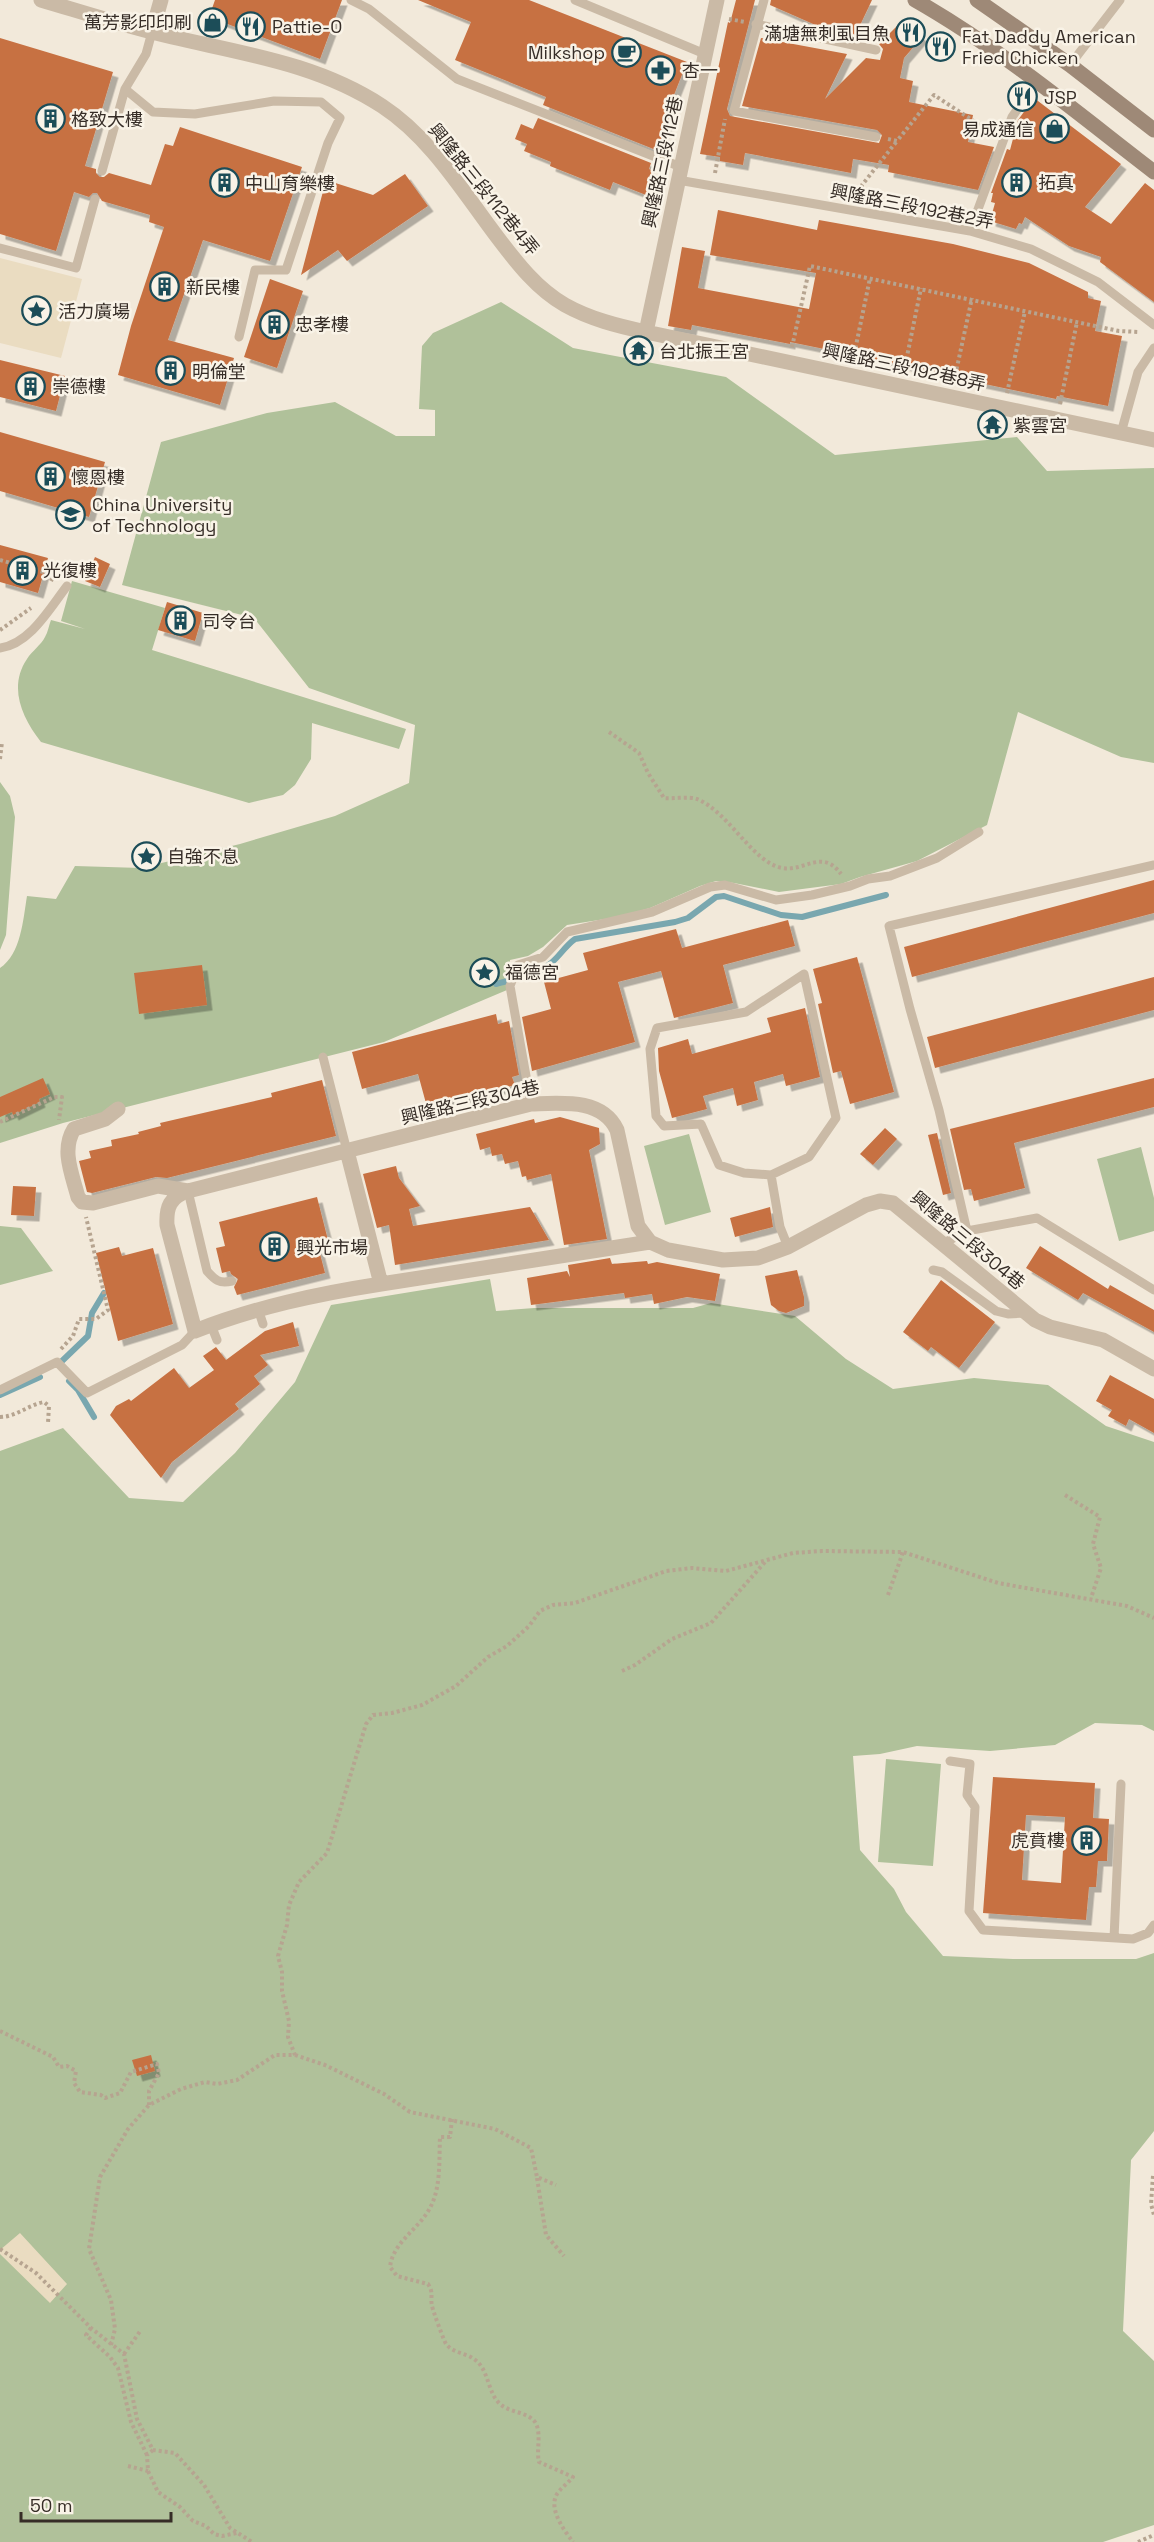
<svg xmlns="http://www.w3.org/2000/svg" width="1154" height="2542" viewBox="0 0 1154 2542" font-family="'Space Grotesk','Noto Sans TC',sans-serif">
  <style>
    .green { fill: #b0c19a }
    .plaza { fill: #eadcc1 }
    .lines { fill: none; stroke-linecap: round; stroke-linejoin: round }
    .stream { stroke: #79a7af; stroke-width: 6 }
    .building { fill: #c77143; fill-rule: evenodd; filter: url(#shadow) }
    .path { stroke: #b6a490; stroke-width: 4; stroke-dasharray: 3 3; stroke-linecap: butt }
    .service { stroke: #cabaa6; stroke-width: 9 }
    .minor { stroke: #cabaa6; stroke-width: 15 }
    .secondary { stroke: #9e8977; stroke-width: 15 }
    .labels { text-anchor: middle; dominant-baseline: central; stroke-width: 5; stroke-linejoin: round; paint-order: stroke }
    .poi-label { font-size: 18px; fill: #362d27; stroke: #f9f3e7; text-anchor: start }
    .street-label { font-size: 18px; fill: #362d27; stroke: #f9f3e7 }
  </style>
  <defs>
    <filter id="shadow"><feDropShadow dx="5.5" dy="5.5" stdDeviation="0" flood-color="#0004"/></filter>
  </defs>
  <rect width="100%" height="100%" fill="#f2e9da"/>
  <!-- green -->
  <path class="green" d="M501,302L573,348L726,377L835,455L1017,437L1047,471L1154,468V763L1121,757L1018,712L987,825L917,861L860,877L841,884L779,892L734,883L716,881L700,886L650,908L618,917L567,925L543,947L528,956L510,960L507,990L384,1042L63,1123L0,1143V968C21,954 23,920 27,896L56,899L75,866L141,868L240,844L335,816L409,783L415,725L309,688L254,618L122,585L161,442L267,413L335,402L396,436H435V410L419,409L422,346L433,333Z
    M72,581L165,608L152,650L406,729L399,749L312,723L311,759L295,785L283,795L249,803L41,742C22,718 8,687 27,659C32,651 41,645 45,637C48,632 49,625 51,620L85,629L61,621Z
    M0,782L10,796L15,817L6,935L0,950Z
    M689,1134L711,1212L665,1225L644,1146Z
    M1141,1147L1154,1198V1231L1119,1241L1097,1159Z
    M0,1226L21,1228L53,1271L0,1285Z
    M490,1279L496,1311L534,1308H693L711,1303L795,1316L846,1359L893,1389L974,1378L1048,1385L1106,1426L1154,1442V1731L1142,1725L1095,1723L1055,1745L990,1751L917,1746L880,1754L853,1756L860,1850L894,1889L906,1912L943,1956L1013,1959H1136L1154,1953V2131L1131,2160L1123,2331L1154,2361V2525L1103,2542H0V1451L63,1428L129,1498L183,1502L235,1453L295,1382L331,1305Z
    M886,1759L941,1764L933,1866L878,1862Z"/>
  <!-- plaza -->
  <path class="plaza" d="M0,258L82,279L61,358L0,343Z
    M20,2233L67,2284L50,2303L0,2254V2250Z"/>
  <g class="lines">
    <!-- stream -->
    <path class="stream" d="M496,984C513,979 537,976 551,963C560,956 565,946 575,939L675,922L688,918L716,897L724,896L781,915L802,917L886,895
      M62,1361L88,1336L92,1313L104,1293
      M69,1381L78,1390L94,1417
      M0,1395L40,1377"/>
  </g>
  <!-- building -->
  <path class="building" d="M215,0H342L320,59L209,17Z
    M418,0H529L687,62L668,110L672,112L656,150L543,105L546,97L455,60L471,22Z
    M736,0H755L727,109L730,116L879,143L882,135L877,130L742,106L761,38L847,54L825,99L866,58L880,60L883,49L879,44L903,20L922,37L904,58L900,78L913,81L909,102L973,115L968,142L994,147L978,190L888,172L889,165L853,159L851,173L745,153L743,165L720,161V157L700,154L728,22L730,23Z
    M771,0H872L854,38L836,34L770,5Z
    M0,38L113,72L85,166L96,169V173L100,177H104L109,173L151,185L165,144L173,146L180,127L302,167L270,261L203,240L168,340L234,358L220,405L118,375L131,326L164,227L149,222L150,215L102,201L97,193H93L89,197L74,192L56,251L0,234Z
    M1034,98L1121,164L1085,207L1111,224L1145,183L1154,190V302L1100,262L1101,257L1069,246L1025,217L1022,224L1019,223L1016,229L990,221L995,203L991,202L993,193H991L1007,149L1010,150L1018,120Z
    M538,118L651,163L649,169L655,172L646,195L613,182L610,190L550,166L551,162L524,151L527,144L515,139L521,124L533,129Z
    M405,174L428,206L347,261L338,250L301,275L326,180L373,195Z
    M718,210L817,230L819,220L953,244L1029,263L1088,292V298L1101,301L1095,331L1122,336L1108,406L1057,396L1056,399L1013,390L961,379V377L790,342V344L692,325L691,330L668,326L682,247L705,251L698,288L809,309L816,273L710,255Z
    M270,279L303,291L277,368L244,357Z
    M0,360L65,376L56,411L0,397Z
    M0,432L105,462L89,517L0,491Z
    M0,545L48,558L38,593L0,582Z
    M95,557L110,564L100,587L85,581Z
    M167,602L203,613L195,641L158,630Z
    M1154,880V913L912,977L904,947Z
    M788,920L795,946L723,965L733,1003L674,1018L661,971L618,982L635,1042L532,1071L522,1017L551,1009L544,982L588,970L583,953L676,929L682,948Z
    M857,957L894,1092L850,1104L841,1071L833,1073L818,1004L822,1003L813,969Z
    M202,965L207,1005L139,1014L134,973Z
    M1154,977V1010L935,1068L927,1037Z
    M805,1008L820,1077L786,1086L783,1074L754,1082L758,1100L737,1106L733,1088L703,1096L707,1109L672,1118L659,1071L658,1048L688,1039L692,1054L771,1032L767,1018Z
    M496,1014L498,1024L509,1021L519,1075L512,1077L515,1085L427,1107L418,1074L362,1089L352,1052Z
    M43,1078L50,1094L39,1099L40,1102L13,1115L12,1112L0,1117V1097Z
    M1154,1078V1107L1014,1143L1025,1188L974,1201L971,1189L964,1190L950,1129Z
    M322,1080L336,1136L167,1178L156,1177L92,1193L87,1192L79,1161L91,1158L89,1151L112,1146L111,1140L139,1134L138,1132L161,1126L160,1123L272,1097L271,1093Z
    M560,1117L599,1128L600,1144L589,1150L607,1239L564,1245L551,1174L527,1180L526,1176L522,1177L518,1161L505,1164L502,1154L492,1156L490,1147L480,1150L476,1134L534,1119L535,1123Z
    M885,1128L897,1139L873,1165L860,1154Z
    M937,1133L951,1193L943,1195L928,1135Z
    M396,1166L399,1178L420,1206L409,1209L413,1226L530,1207L549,1240L395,1265L389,1225L377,1228L363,1174Z
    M13,1186L36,1187L34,1216L11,1215Z
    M317,1197L330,1248L319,1250L325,1273L237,1295L234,1287L238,1279L231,1274L230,1271L222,1273L216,1248L225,1246L219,1222Z
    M770,1207L773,1227L735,1237L730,1218Z
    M1040,1246L1108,1289L1110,1285L1154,1310V1332L1083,1293L1078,1300L1026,1268Z
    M119,1247L122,1256L153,1248L173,1324L118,1341L96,1253Z
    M610,1258L612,1264L647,1261L648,1264L657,1262L720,1274L715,1301L687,1297L654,1304L652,1294L625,1298L624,1293L531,1305L527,1278L567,1271L570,1277L568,1265Z
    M797,1270L804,1297V1306L786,1313L779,1311L771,1305L765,1276Z
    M941,1280L995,1322L959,1368L931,1347L928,1351L903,1332Z
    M293,1322L299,1346L260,1355L268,1365L254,1376L260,1384L235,1404L239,1409L172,1462L161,1478L110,1415L116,1406L129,1399L131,1401L174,1368L189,1388L214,1370L203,1356L216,1347L226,1360L265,1331Z
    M1110,1375L1154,1399V1433L1129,1419L1126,1426L1108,1416L1112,1410L1096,1401Z
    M993,1777L1095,1783L1093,1818L1109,1819L1107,1861H1098L1096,1887H1089L1086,1920L983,1913ZM1026,1815L1065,1817L1061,1883L1022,1880Z
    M151,2055L155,2071L137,2076L132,2060Z"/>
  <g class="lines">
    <!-- path -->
    <path class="path" d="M729,19L745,22
      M888,139L897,141L934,95L992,133
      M715,173L725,119
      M860,199L862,185L897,141
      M792,347L810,266L1119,331L1139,332
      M853,360L870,278
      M904,371L921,288
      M954,381L972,298
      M1007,393L1025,311
      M1060,404L1077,322
      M0,560L54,575L51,581
      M0,630L31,608
      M609,732L639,753L648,773L664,798C674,799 688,796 697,799C729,812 752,862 782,868C805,872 822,848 841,874
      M0,759L2,742
      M474,982L499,977
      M0,1122L54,1097H62L59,1120
      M61,1349L73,1336L79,1319H96L108,1310L86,1217
      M0,1417C16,1417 28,1405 44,1402L49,1406L48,1423
      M1065,1495L1100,1517L1093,1544L1101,1568L1091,1598
      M888,1595L903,1552
      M622,1671L635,1665L672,1639L711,1623L765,1562
      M0,2031L53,2057L59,2067L67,2066L76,2071L74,2083L80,2092L101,2095L105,2098L120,2093L131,2072L157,2064L159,2073L149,2091V2105
      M295,2055L325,2065L384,2094L410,2112L495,2129L531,2148L537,2177L556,2185
      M452,2119L450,2137H440C439,2159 441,2186 431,2206C420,2229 393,2241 390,2267L397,2276L428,2284C434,2293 430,2297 432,2306C433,2311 444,2341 446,2344C453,2353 466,2353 474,2359C489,2369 487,2391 499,2403C509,2413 526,2411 535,2422C542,2433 536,2450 539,2462L573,2477C568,2483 561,2488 557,2494C548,2509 564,2530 573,2542
      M1153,2176L1151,2204L1154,2215
      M537,2178L546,2235L564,2256
      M0,2249L36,2273L91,2328L124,2354L137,2419L153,2450L175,2453L204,2485L230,2528L252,2542
      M91,2328L86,2335L110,2357L118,2368L131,2422L147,2455
      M111,2345L115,2329L111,2300L89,2249L100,2177L128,2129L149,2105L181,2089L205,2082L217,2084L237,2080L275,2055H295L288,2037L289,2021L282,1991V1972L278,1956L287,1925L289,1905L299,1882L327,1853L366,1724L373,1715L392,1713L422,1705L456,1686L488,1657L507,1646L529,1626L540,1611L553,1605L575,1603L666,1571L692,1568L726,1571L793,1553L822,1551L903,1552L998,1583L1127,1606L1154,1618
      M124,2354L141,2330
      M153,2450L147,2455L148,2471L158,2492L180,2507L193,2521L206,2526L214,2534L222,2536L237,2533
      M128,2466L148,2471
      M1138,2542L1154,2535"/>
    <!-- service -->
    <path class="service" d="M351,0L369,9L457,79L681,167
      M575,0L705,54
      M764,0L734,111L876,137
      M756,24L876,50
      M1070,65L1120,0
      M125,89L153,112L195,114L274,101L321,102L340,118L328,143L286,270H255L239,337
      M102,171L125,89L146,54L152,32
      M678,180L970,231L1031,249L1098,282L1154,325
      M970,231L1012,117L1037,81
      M0,248L76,268L95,199
      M1121,433L1138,372L1154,348
      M0,648C30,644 50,608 67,586
      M323,1057L347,1151
      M531,1104L510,986L518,965L543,957L567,932L652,912L710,887L725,885L776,900L812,895L850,886L868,879L890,876L937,858L979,832
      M771,1175L744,1173L719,1165L701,1124L664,1126L656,1116L650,1049L657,1028L746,1012L804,974L836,1118L809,1157L771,1175L780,1227L788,1247
      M188,1191L207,1271C215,1280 219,1284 232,1281
      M967,1231L939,1110L910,1009L889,926L1154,865
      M942,1244L967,1231L1037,1218L1154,1290
      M933,1270L942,1272L996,1311L1008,1314L1024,1313
      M258,1309L263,1324
      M211,1325L217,1340
      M0,1390L57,1362L87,1393L182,1345L195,1331
      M950,1761L970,1764L967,1795L975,1807L969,1911L983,1930L1133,1939L1148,1933L1154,1925
      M1114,1938L1121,1784"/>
    <!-- minor -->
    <path class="minor" d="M41,0C85,13 128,27 172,37C245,54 318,64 382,106C431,138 463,192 498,238C517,263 537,289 565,305C590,319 618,326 646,332L1154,440
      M152,32L161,0
      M646,332L717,0
      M118,1109L105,1119L74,1129C61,1150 72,1174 78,1197L82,1202L93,1203L158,1186L188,1191
      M347,1151L381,1284C317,1294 256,1307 195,1331L167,1225C166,1207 170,1197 188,1191L531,1104C561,1103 602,1098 617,1130L638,1226L650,1242L668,1250L723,1260L758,1258L788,1247L866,1205L880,1201L893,1203L1035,1320L1050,1327L1103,1340L1154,1369
      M381,1284L650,1242"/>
    <!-- secondary -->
    <path class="secondary" d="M915,0C1001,49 1076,112 1154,172
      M977,0L1070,65L1154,130"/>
  </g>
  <!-- icons -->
  <defs>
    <symbol id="shop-ring" viewBox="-11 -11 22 22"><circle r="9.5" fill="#f9f3e7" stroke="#1c4d58" stroke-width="1.5"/><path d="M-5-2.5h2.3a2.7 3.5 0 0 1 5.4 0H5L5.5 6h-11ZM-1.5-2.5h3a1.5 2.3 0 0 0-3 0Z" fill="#1c4d58"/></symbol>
    <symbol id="restaurant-ring" viewBox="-11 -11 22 22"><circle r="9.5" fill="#f9f3e7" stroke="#1c4d58" stroke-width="1.5"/><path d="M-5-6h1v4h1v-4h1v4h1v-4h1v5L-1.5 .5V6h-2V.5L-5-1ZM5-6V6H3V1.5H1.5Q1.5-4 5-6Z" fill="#1c4d58"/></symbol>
    <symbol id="cafe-ring" viewBox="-11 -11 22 22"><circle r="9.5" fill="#f9f3e7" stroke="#1c4d58" stroke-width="1.5"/><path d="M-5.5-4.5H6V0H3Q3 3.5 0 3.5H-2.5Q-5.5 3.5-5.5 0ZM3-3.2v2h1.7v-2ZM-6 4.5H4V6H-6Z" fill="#1c4d58"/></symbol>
    <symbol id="pharmacy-ring" viewBox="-11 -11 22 22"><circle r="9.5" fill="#f9f3e7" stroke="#1c4d58" stroke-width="1.5"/><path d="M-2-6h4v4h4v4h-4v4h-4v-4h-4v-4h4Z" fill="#1c4d58"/></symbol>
    <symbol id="building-ring" viewBox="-11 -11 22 22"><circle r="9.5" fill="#f9f3e7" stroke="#1c4d58" stroke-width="1.5"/><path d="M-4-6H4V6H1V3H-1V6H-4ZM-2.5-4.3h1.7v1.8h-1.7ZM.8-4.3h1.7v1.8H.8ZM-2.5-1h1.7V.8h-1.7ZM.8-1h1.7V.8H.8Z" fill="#1c4d58"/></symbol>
    <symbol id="sight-ring" viewBox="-11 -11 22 22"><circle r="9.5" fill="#f9f3e7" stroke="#1c4d58" stroke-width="1.5"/><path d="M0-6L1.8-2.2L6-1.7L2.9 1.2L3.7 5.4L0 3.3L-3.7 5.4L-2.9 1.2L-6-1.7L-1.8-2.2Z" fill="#1c4d58"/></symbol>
    <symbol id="temple-ring" viewBox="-11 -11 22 22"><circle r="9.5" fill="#f9f3e7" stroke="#1c4d58" stroke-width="1.5"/><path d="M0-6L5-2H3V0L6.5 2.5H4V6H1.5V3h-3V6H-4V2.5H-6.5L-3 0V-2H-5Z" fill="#1c4d58"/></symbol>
    <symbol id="university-ring" viewBox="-11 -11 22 22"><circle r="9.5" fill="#f9f3e7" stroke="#1c4d58" stroke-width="1.5"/><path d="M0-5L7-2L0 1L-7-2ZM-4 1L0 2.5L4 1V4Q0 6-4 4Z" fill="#1c4d58"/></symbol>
  </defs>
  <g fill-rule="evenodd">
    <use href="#shop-ring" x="196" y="6" width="33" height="33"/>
    <use href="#restaurant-ring" x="234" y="10" width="33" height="33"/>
    <use href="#restaurant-ring" x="894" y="16" width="33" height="33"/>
    <use href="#restaurant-ring" x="924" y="30" width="33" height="33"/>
    <use href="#cafe-ring" x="610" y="36" width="33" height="33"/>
    <use href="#pharmacy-ring" x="644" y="54" width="33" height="33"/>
    <use href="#restaurant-ring" x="1006" y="80" width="33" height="33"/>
    <use href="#building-ring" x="34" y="102" width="33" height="33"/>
    <use href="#shop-ring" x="1038" y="112" width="33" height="33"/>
    <use href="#building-ring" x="1000" y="166" width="33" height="33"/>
    <use href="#building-ring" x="208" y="166" width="33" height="33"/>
    <use href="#building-ring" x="148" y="270" width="33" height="33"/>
    <use href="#sight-ring" x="20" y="294" width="33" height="33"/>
    <use href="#building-ring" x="258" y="308" width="33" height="33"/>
    <use href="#temple-ring" x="622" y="334" width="33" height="33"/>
    <use href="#building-ring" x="154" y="354" width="33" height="33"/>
    <use href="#building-ring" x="14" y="370" width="33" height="33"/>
    <use href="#temple-ring" x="976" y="408" width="33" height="33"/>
    <use href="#building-ring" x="34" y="460" width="33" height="33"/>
    <use href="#university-ring" x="54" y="498" width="33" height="33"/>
    <use href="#building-ring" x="6" y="554" width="33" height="33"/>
    <use href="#building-ring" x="164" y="604" width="33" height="33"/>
    <use href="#sight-ring" x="130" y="840" width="33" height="33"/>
    <use href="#sight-ring" x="468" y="956" width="33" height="33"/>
    <use href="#building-ring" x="258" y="1230" width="33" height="33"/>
    <use href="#building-ring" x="1070" y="1824" width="33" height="33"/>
  </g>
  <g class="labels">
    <!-- poi labels -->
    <g class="poi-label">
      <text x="192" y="22" text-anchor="end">萬芳影印印刷</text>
      <text x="272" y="26">Pattie-O</text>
      <text x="890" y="33" text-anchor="end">滿塘無刺虱目魚</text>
      <text x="962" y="36">Fat Daddy American<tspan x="962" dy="21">Fried Chicken</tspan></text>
      <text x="605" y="52" text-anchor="end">Milkshop</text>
      <text x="682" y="70">杏一</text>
      <text x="1044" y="97">JSP</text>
      <text x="71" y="119">格致大樓</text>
      <text x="1034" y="129" text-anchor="end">易成通信</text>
      <text x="1038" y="182">拓真</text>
      <text x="245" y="183">中山育樂樓</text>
      <text x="186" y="287">新民樓</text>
      <text x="58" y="311">活力廣場</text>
      <text x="295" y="324">忠孝樓</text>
      <text x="659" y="351">台北振王宮</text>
      <text x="192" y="371">明倫堂</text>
      <text x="52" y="386">崇德樓</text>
      <text x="1013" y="425">紫雲宮</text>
      <text x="71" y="477">懷恩樓</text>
      <text x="92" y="504">China University<tspan x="92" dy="21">of Technology</tspan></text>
      <text x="43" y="570">光復樓</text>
      <text x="202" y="621">司令台</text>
      <text x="167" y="856">自強不息</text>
      <text x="505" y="972">福德宮</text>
      <text x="296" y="1247">興光市場</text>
      <text x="1065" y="1840" text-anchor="end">虎賁樓</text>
    </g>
    <!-- street labels -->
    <g class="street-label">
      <text transform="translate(662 162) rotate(-78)">興隆路三段112巷</text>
      <text transform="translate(484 189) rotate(51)">興隆路三段112巷4弄</text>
      <text transform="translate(912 206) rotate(11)">興隆路三段192巷2弄</text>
      <text transform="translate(904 367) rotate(12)">興隆路三段192巷8弄</text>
      <text transform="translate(470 1102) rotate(-13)">興隆路三段304巷</text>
      <text transform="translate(968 1240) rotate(40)">興隆路三段304巷</text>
    </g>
  </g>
  <!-- scale -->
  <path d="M21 2512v9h150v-9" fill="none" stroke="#362d27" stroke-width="3"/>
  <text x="30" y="2512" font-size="18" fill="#362d27" stroke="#f9f3e7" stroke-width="4.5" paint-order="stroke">50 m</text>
</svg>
